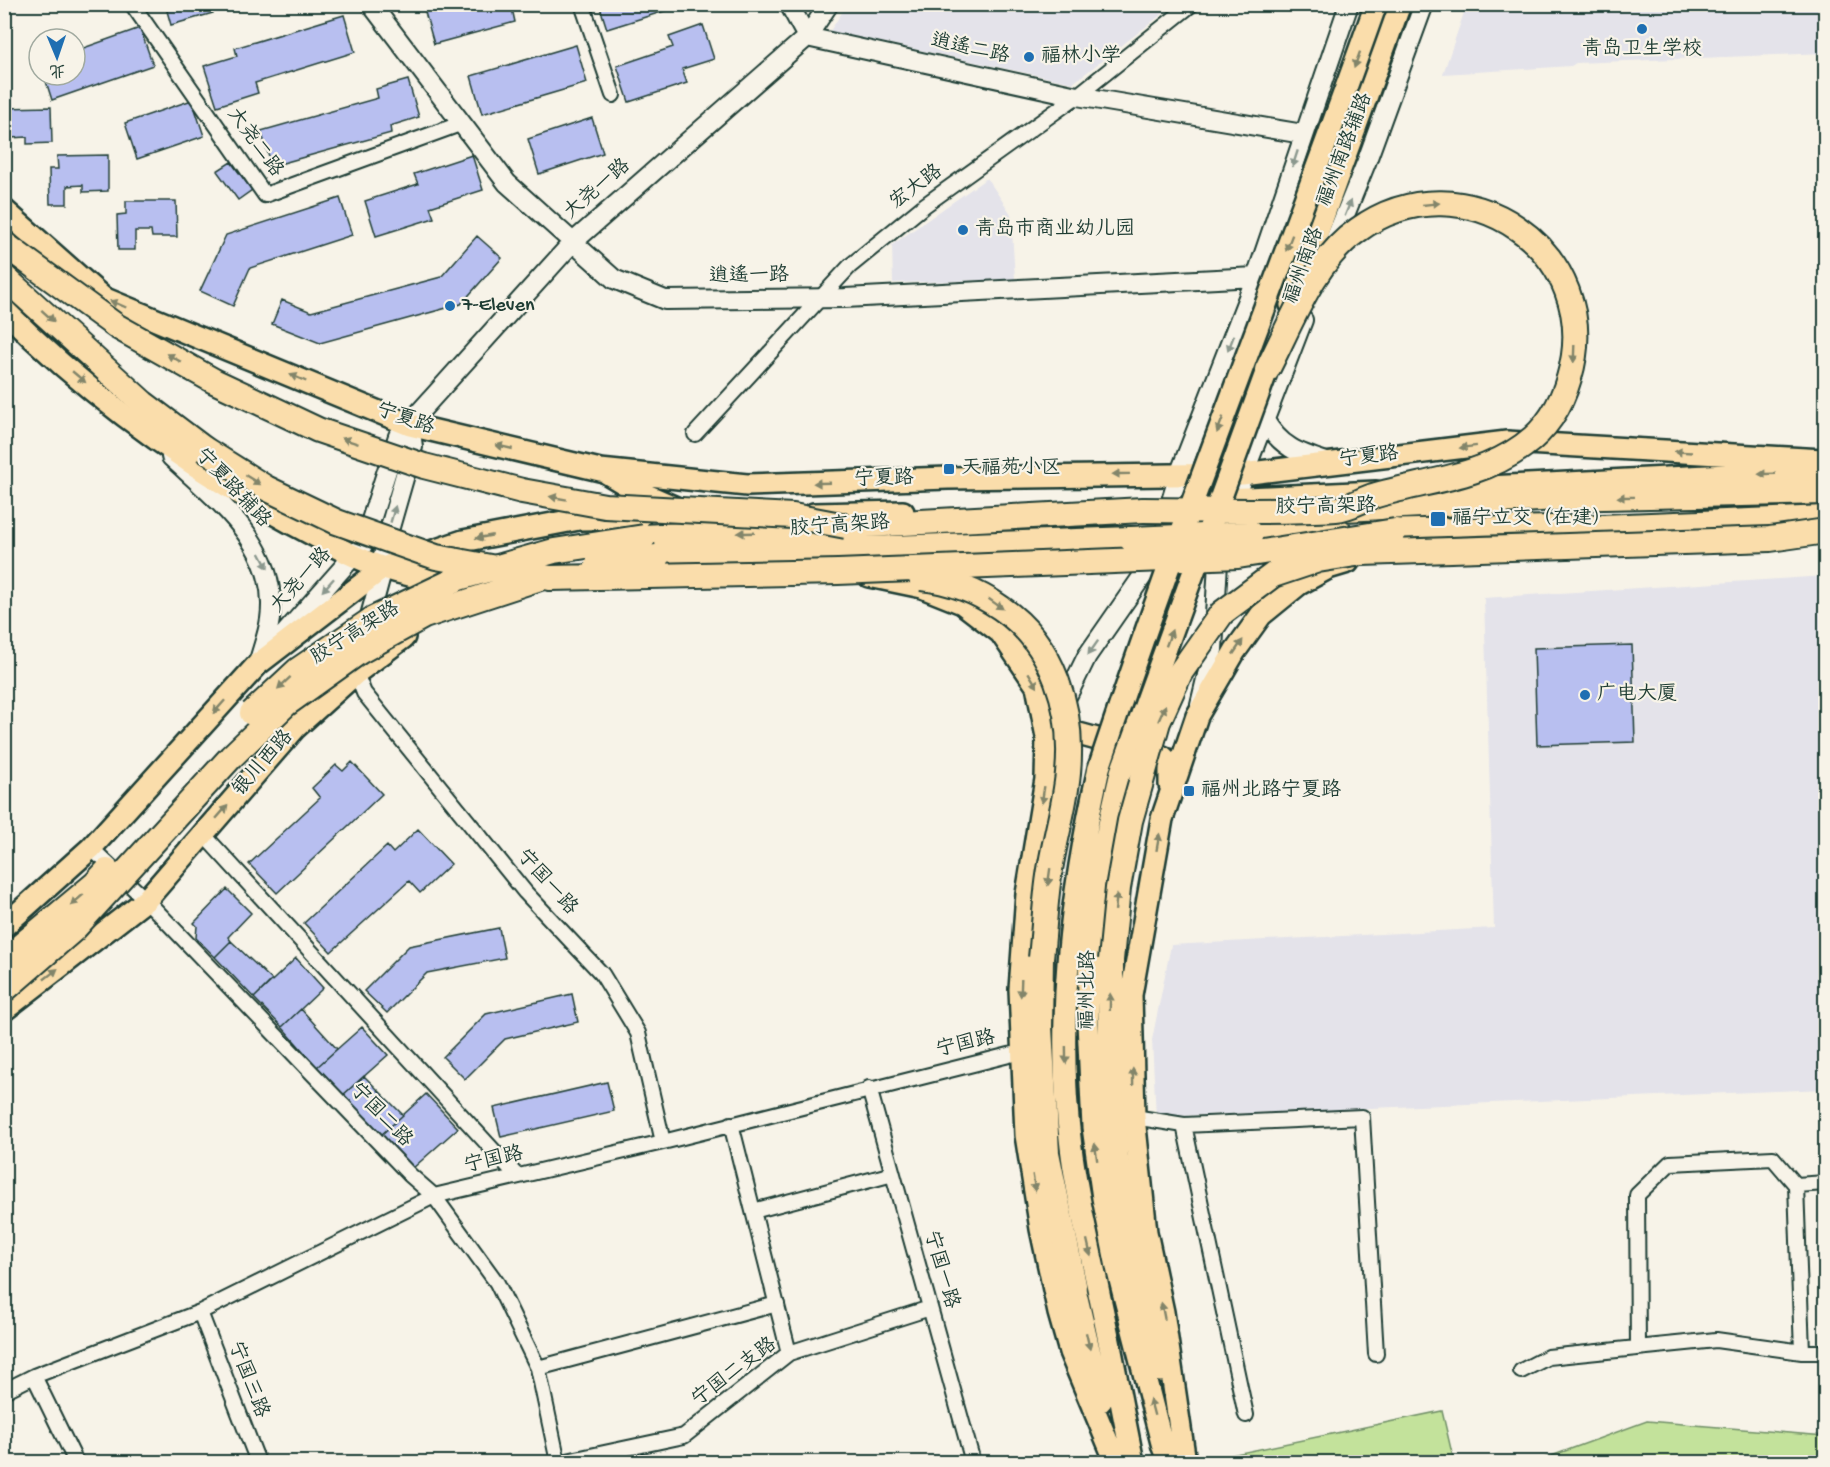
<svg xmlns="http://www.w3.org/2000/svg" width="1830" height="1467" viewBox="0 0 1830 1467" font-family="'Gochi Hand','LXGW WenKai TC',sans-serif">
  <style>
    .built { fill: #e4e3ea }
    .green { fill: #c3e29b; stroke: #719068; stroke-width: 1.5 }
    .building { fill: #b8bff0; stroke: #1f3d34; stroke-width: 1.5 }
    .lines { fill: none; stroke-linecap: round; stroke-linejoin: round }
    .street-casing { stroke: #1f3d34; stroke-width: 18 }
    .secondary-casing { stroke: #1f3d34; stroke-width: 22 }
    .primary-casing { stroke: #1f3d34; stroke-width: 26 }
    .highway-casing { stroke: #1f3d34; stroke-width: 28 }
    .street { stroke: #f7f3e8; stroke-width: 14 }
    .secondary { stroke: #f7f3e8; stroke-width: 18 }
    .primary { stroke: #faddab; stroke-width: 21 }
    .highway { stroke: #faddab; stroke-width: 24 }
    .primary-bridge-casing { stroke: #1f3d34; stroke-width: 26; stroke-linecap: butt }
    .highway-bridge-casing { stroke: #1f3d34; stroke-width: 28; stroke-linecap: butt }
    .primary-bridge { stroke: #faddab; stroke-width: 21 }
    .highway-bridge { stroke: #faddab; stroke-width: 24 }
    .oneway { fill: #82856a }
    .oneway2 { fill: #8b988e }
    .poi-dot { fill: #1f6fb2; stroke: #f7f3e8; stroke-width: 2 }
    .labels { text-anchor: middle; dominant-baseline: central; stroke-width: 4.5; stroke-linejoin: round; paint-order: stroke }
    .street-label { font-size: 20px; fill: #1f3d34; stroke: #f7f3e8 }
    .poi-label { font-size: 20px; fill: #1f3d34; stroke: #f7f3e8; text-anchor: start }
  </style>
  <rect width="100%" height="100%" fill="#f7f3e8"/>
  <filter id="ink" filterUnits="userSpaceOnUse"><feTurbulence type="fractalNoise" baseFrequency=".0167" numOctaves="2"/><feDisplacementMap in="SourceGraphic" scale="12" xChannelSelector="R" yChannelSelector="G"/><feConvolveMatrix kernelMatrix="1 2 1 2 8 2 1 2 1" color-interpolation-filters="sRGB"/></filter>
  <g filter="url(#ink)">
    <!-- built -->
    <path class="built" d="M1467,4L1825,5V53L1576,63L1571,66L1443,74Z
      M847,5V4L1174,5L1073,83L830,31Z
      M987,178L1011,214L1015,279L893,283L892,245Z
      M1825,576V1089L1156,1117L1152,1040L1171,945L1494,928L1484,598Z"/>
    <!-- green -->
    <path class="green" d="M1442,1411L1454,1462H1222L1221,1457Z
      M1647,1421L1825,1436V1462H1535Z"/>
    <!-- building -->
    <path class="building" d="M165,4H210L213,13L171,25Z
      M511,4L515,22L434,44L423,5Z
      M599,4H687L607,29Z
      M344,15L355,52L255,83L258,93L217,106L204,66L237,56L235,48Z
      M703,25L714,59L682,69L687,83L629,102L617,66L673,47L669,37Z
      M140,28L153,65L52,100L44,75H75V51Z
      M576,45L587,83L482,114L471,76Z
      M408,80L419,117L390,126L391,133L272,166L261,131L378,98L376,89Z
      M192,100L204,136L137,159L125,123Z
      M51,107L52,143L27,144V137L10,138V156H4V108Z
      M592,118L603,153L539,174L528,139Z
      M108,155V191L83,192V185L67,186V204H50L49,169H58L57,156Z
      M472,155L483,190L430,207L434,218L376,236L365,201L418,184L414,174Z
      M231,162L252,190L238,200L217,171Z
      M340,198L352,235L250,268L233,306L200,291L226,235Z
      M126,201H176L177,237H152L151,231H135V250H118L117,215L126,214Z
      M477,236L502,258L461,304L320,343L272,324L282,300L311,312L441,277Z
      M1632,645L1635,742L1537,745L1534,648Z
      M352,762L382,794L277,893L249,864L320,798L312,788L336,765L343,771Z
      M418,829L451,864L420,893L409,881L331,952L304,923L387,846L393,853Z
      M227,889L251,913L228,937L231,941L215,957L196,938L197,926L194,923Z
      M499,928L505,958L427,973L387,1013L364,991L409,946Z
      M231,941L272,980L254,998L215,957Z
      M296,958L323,988L282,1027L254,998Z
      M572,994L578,1022L505,1039L465,1079L443,1057L486,1014Z
      M301,1009L337,1049L317,1067L282,1027Z
      M362,1027L388,1055L343,1095L317,1067Z
      M364,1076L403,1115L381,1135L343,1095Z
      M607,1082L614,1111L501,1137L494,1108Z
      M426,1094L458,1128L412,1169L381,1135Z"/>
    <g class="lines">
      <defs>
        <path id="street" d="M132,4L265,195L460,124
          M582,4L613,95
          M695,434L850,266L925,205L1077,96L1192,4
          M356,673L364,693L525,892L602,974L638,1033L663,1142
          M203,834L517,1176
          M91,848L146,900L410,1175L434,1196L497,1283L538,1368L558,1462
          M869,1088L973,1462
          M1134,1117L1184,1125L1362,1117L1376,1354
          M731,1124L789,1353
          M1184,1125L1246,1415
          M1796,1185L1826,1183
          M753,1211L893,1174
          M200,1312L258,1462
          M1638,1348L1637,1195L1670,1163L1773,1158L1796,1185L1802,1352
          M538,1368L777,1304
          M1521,1371L1548,1357L1716,1340L1802,1352H1826
          M34,1376L76,1462
          M4,1391L34,1376L200,1312L434,1196L663,1142L1021,1052
          M562,1462L684,1436L789,1353L930,1308"/>
        <path id="secondary" d="M371,4L507,183L614,279L665,300L845,298L1256,277
          M789,4L807,37L1077,96L1303,134
          M1330,252L1366,163L1424,4
          M1264,419C1281,448 1298,453 1329,463
          M171,457C218,501 280,547 270,619C268,634 262,649 258,664
          M1230,510L1303,320
          M367,627L383,568L384,548L413,447L410,425
          M279,640L363,545L398,436L572,243L807,37L829,4
          M1200,704L1213,650L1219,545
          M1061,709L1087,656L1162,548L1171,501L1180,472L1256,277L1349,4"/>
        <path id="primary" d="M4,210L103,298L410,425L600,470L747,485L948,478L1242,474L1507,442L1823,460
          M1291,305L1400,4
          M4,310C89,396 188,467 293,524C322,539 353,558 384,568C422,580 465,586 505,585
          M607,473L637,491L676,508
          M1429,490L1826,470
          M1204,500L1376,492
          M814,514L903,512
          M869,576L922,587L962,603L1001,633L1037,686L1047,737L1046,779L1027,894L1020,989L1026,1135L1041,1229L1059,1313L1070,1352L1116,1462
          M1053,733H1075L1163,757L1170,764V785
          M1099,768C1071,892 1055,1019 1071,1147C1077,1198 1090,1247 1100,1298C1112,1353 1122,1408 1133,1462
          M1121,772L1103,851L1090,939L1088,1023L1093,1127L1103,1198L1118,1272L1163,1447L1169,1462
          M4,926L91,848L258,664L383,568L463,541L579,519L639,518
          M4,1010L146,900L295,728L356,673L404,637
          M1136,1268L1160,1371
          M1074,1285L1101,1401
          M1185,1462L1163,1312L1146,1232L1134,1117L1131,995L1162,819L1197,716L1235,651L1261,615L1299,584L1328,568L1348,562"/>
        <path id="highway" d="M4,277L143,403L204,449
          M1345,509L1558,498L1826,492
          M1375,532L1601,527L1826,518
          M1251,534L1340,532
          M644,537L1143,510
          M657,557L1131,539
          M1041,958L1040,1027L1047,1153L1074,1285
          M1111,960V1086L1116,1158L1136,1268"/>
      </defs>
      <!-- street casing -->
      <use href="#street" class="street-casing"/>
      <!-- secondary casing -->
      <use href="#secondary" class="secondary-casing"/>
      <!-- primary casing -->
      <use href="#primary" class="primary-casing"/>
      <!-- highway casing -->
      <use href="#highway" class="highway-casing"/>
      <!-- street -->
      <use href="#street" class="street"/>
      <!-- secondary -->
      <use href="#secondary" class="secondary"/>
      <!-- primary -->
      <use href="#primary" class="primary"/>
      <!-- highway -->
      <use href="#highway" class="highway"/>
      <defs>
        <path id="primary-bridge" d="M1099,768C1184,511 1286,260 1376,4
          M1121,772L1267,370"/>
        <path id="highway-bridge" d="M4,244L116,326L214,381L318,430L424,466L522,491L605,506L793,516L846,526
          M204,449L266,488L337,522L436,557L550,578L838,572L1238,556L1395,531
          M1143,510C1207,510 1272,513 1336,509C1349,508 1361,500 1373,496C1424,481 1479,478 1523,446C1547,429 1561,406 1569,378C1607,252 1464,154 1358,230C1313,261 1291,324 1267,370
          M1131,539L1251,534
          M597,565L657,557
          M921,578C950,581 978,592 1001,608C1054,644 1074,710 1068,773C1065,807 1054,841 1049,876C1045,903 1044,930 1041,958
          M252,713L298,670L373,619L459,578L554,551L644,537
          M4,960L95,884L107,871
          M1111,960L1118,888L1130,821L1158,722L1180,673L1222,613L1273,575L1318,560L1362,553L1770,539L1826,531
          M4,990L73,930L231,757L286,704L359,652L424,616L540,578"/>
      </defs>
      <!-- primary-bridge casing -->
      <use href="#primary-bridge" class="primary-bridge-casing"/>
      <!-- highway-bridge casing -->
      <use href="#highway-bridge" class="highway-bridge-casing"/>
      <!-- primary-bridge -->
      <use href="#primary-bridge" class="primary-bridge"/>
      <!-- highway-bridge -->
      <use href="#highway-bridge" class="highway-bridge"/>
    </g>
    <!-- one-way arrows -->
    <defs><path id="oneway-solid" d="M-6-.8H1V-3.2L6.5 0L1 3.2V.8H-6Z" transform="scale(1.5)"/></defs>
    <g class="oneway">
      <use href="#oneway-solid" transform="translate(1357 60) rotate(110)"/>
      <use href="#oneway-solid" transform="translate(1431 204) rotate(-6)"/>
      <use href="#oneway-solid" transform="translate(1289 243) rotate(111)"/>
      <use href="#oneway-solid" transform="translate(118 304) rotate(-157)"/>
      <use href="#oneway-solid" transform="translate(48 316) rotate(42)"/>
      <use href="#oneway-solid" transform="translate(1574 354) rotate(92)"/>
      <use href="#oneway-solid" transform="translate(174 358) rotate(-151)"/>
      <use href="#oneway-solid" transform="translate(79 377) rotate(40)"/>
      <use href="#oneway-solid" transform="translate(298 378) rotate(-157)"/>
      <use href="#oneway-solid" transform="translate(1220 425) rotate(111)"/>
      <use href="#oneway-solid" transform="translate(350 441) rotate(-161)"/>
      <use href="#oneway-solid" transform="translate(504 447) rotate(-167)"/>
      <use href="#oneway-solid" transform="translate(1468 447) rotate(173)"/>
      <use href="#oneway-solid" transform="translate(1683 452) rotate(-177)"/>
      <use href="#oneway-solid" transform="translate(1121 474) rotate(179)"/>
      <use href="#oneway-solid" transform="translate(1767 474) rotate(178)"/>
      <use href="#oneway-solid" transform="translate(253 480) rotate(32)"/>
      <use href="#oneway-solid" transform="translate(822 483) rotate(178)"/>
      <use href="#oneway-solid" transform="translate(1626 497) rotate(179)"/>
      <use href="#oneway-solid" transform="translate(558 498) rotate(-170)"/>
      <use href="#oneway-solid" transform="translate(746 533) rotate(178)"/>
      <use href="#oneway-solid" transform="translate(484 537) rotate(169)"/>
      <use href="#oneway-solid" transform="translate(996 604) rotate(35)"/>
      <use href="#oneway-solid" transform="translate(1169 638) rotate(-70)"/>
      <use href="#oneway-solid" transform="translate(1238 647) rotate(-56)"/>
      <use href="#oneway-solid" transform="translate(1033 680) rotate(59)"/>
      <use href="#oneway-solid" transform="translate(284 683) rotate(137)"/>
      <use href="#oneway-solid" transform="translate(219 707) rotate(132)"/>
      <use href="#oneway-solid" transform="translate(1162 713) rotate(-66)"/>
      <use href="#oneway-solid" transform="translate(1043 795) rotate(99)"/>
      <use href="#oneway-solid" transform="translate(222 812) rotate(-49)"/>
      <use href="#oneway-solid" transform="translate(1158 842) rotate(-80)"/>
      <use href="#oneway-solid" transform="translate(1049 877) rotate(98)"/>
      <use href="#oneway-solid" transform="translate(77 900) rotate(139)"/>
      <use href="#oneway-solid" transform="translate(1116 902) rotate(-84)"/>
      <use href="#oneway-solid" transform="translate(51 974) rotate(-38)"/>
      <use href="#oneway-solid" transform="translate(1021 988) rotate(92)"/>
      <use href="#oneway-solid" transform="translate(1110 1002) rotate(-89)"/>
      <use href="#oneway-solid" transform="translate(1066 1055) rotate(89)"/>
      <use href="#oneway-solid" transform="translate(1133 1077) rotate(-91)"/>
      <use href="#oneway-solid" transform="translate(1096 1152) rotate(-98)"/>
      <use href="#oneway-solid" transform="translate(1034 1183) rotate(81)"/>
      <use href="#oneway-solid" transform="translate(1089 1248) rotate(77)"/>
      <use href="#oneway-solid" transform="translate(1163 1311) rotate(-101)"/>
      <use href="#oneway-solid" transform="translate(1088 1341) rotate(77)"/>
      <use href="#oneway-solid" transform="translate(1152 1407) rotate(-105)"/>
    </g>
    <g class="oneway2">
      <use href="#oneway-solid" transform="translate(1295 159) rotate(108)"/>
      <use href="#oneway-solid" transform="translate(1348 208) rotate(-68)"/>
      <use href="#oneway-solid" transform="translate(1231 343) rotate(111)"/>
      <use href="#oneway-solid" transform="translate(393 514) rotate(-74)"/>
      <use href="#oneway-solid" transform="translate(264 561) rotate(62)"/>
      <use href="#oneway-solid" transform="translate(328 585) rotate(132)"/>
      <use href="#oneway-solid" transform="translate(1093 648) rotate(125)"/>
    </g>
  </g>
  <!-- markers -->
  <g class="poi-dot">
    <circle cx="1642" cy="29" r="6"/>
    <circle cx="1029" cy="57" r="6"/>
    <circle cx="963" cy="230" r="6"/>
    <circle cx="450" cy="306" r="6"/>
    <rect x="943" y="463" width="12" height="12" rx="3"/>
    <rect x="1430" y="511" width="16" height="16" rx="3"/>
    <circle cx="1585" cy="695" r="6"/>
    <rect x="1183" y="785" width="12" height="12" rx="3"/>
  </g>
  <g class="labels">
    <!-- street labels -->
    <g class="street-label">
      <text transform="translate(970 50) rotate(12)">逍遥二路</text>
      <text transform="translate(254 143) rotate(54)">大尧二路</text>
      <text transform="translate(1346 150) rotate(-69)">福州南路辅路</text>
      <text transform="translate(917 188) rotate(-37)">宏大路</text>
      <text transform="translate(598 190) rotate(-41)">大尧一路</text>
      <text transform="translate(1305 266) rotate(-70)">福州南路</text>
      <text transform="translate(749 277) rotate(-1)">逍遥一路</text>
      <text transform="translate(405 420) rotate(19)">宁夏路</text>
      <text transform="translate(1369 458) rotate(-7)">宁夏路</text>
      <text transform="translate(884 480) rotate(-2)">宁夏路</text>
      <text transform="translate(232 489) rotate(47)">宁夏路辅路</text>
      <text transform="translate(1326 508) rotate(-1)">胶宁高架路</text>
      <text transform="translate(840 527) rotate(-4)">胶宁高架路</text>
      <text transform="translate(302 581) rotate(-48)">大尧一路</text>
      <text transform="translate(356 634) rotate(-32)">胶宁高架路</text>
      <text transform="translate(264 764) rotate(-49)">银川西路</text>
      <text transform="translate(546 883) rotate(48)">宁国一路</text>
      <text transform="translate(1089 990) rotate(-89)">福州北路</text>
      <text transform="translate(966 1045) rotate(-13)">宁国路</text>
      <text transform="translate(380 1116) rotate(46)">宁国二路</text>
      <text transform="translate(494 1161) rotate(-13)">宁国路</text>
      <text transform="translate(940 1270) rotate(74)">宁国一路</text>
      <text transform="translate(735 1373) rotate(-37)">宁国二支路</text>
      <text transform="translate(247 1380) rotate(69)">宁国三路</text>
    </g>
    <!-- poi labels -->
    <g class="poi-label">
      <text x="1642" y="50" text-anchor="middle">青岛卫生学校</text>
      <text x="1041" y="57">福林小学</text>
      <text x="975" y="230">青岛市商业幼儿园</text>
      <text x="462" y="306">7-Eleven</text>
      <text x="961" y="469">天福苑小区</text>
      <text x="1452" y="519">福宁立交（在建）</text>
      <text x="1597" y="695">广电大厦</text>
      <text x="1201" y="791">福州北路宁夏路</text>
    </g>
  </g>
  <!-- margin -->
  <rect width="1830" height="1467" fill="none" stroke="#f7f3e8" stroke-width="24"/>
  <rect x="12" y="12" width="1806" height="1443" fill="none" stroke="#1f3d34" stroke-width="2" filter="url(#ink)"/>
  <!-- north arrow -->
  <g transform="translate(57 57) rotate(178)"><circle r="28" fill="#f7f3e8" stroke="#a1aaa0" stroke-width="1.5"/>
  <path d="M0-4.5L10 22L0 15L-10 22Z" fill="#1f6fb2"/>
  <text y="-9" font-size="16" font-weight="bold" text-anchor="middle" fill="#1f3d34">北</text>
  </g>
</svg>
